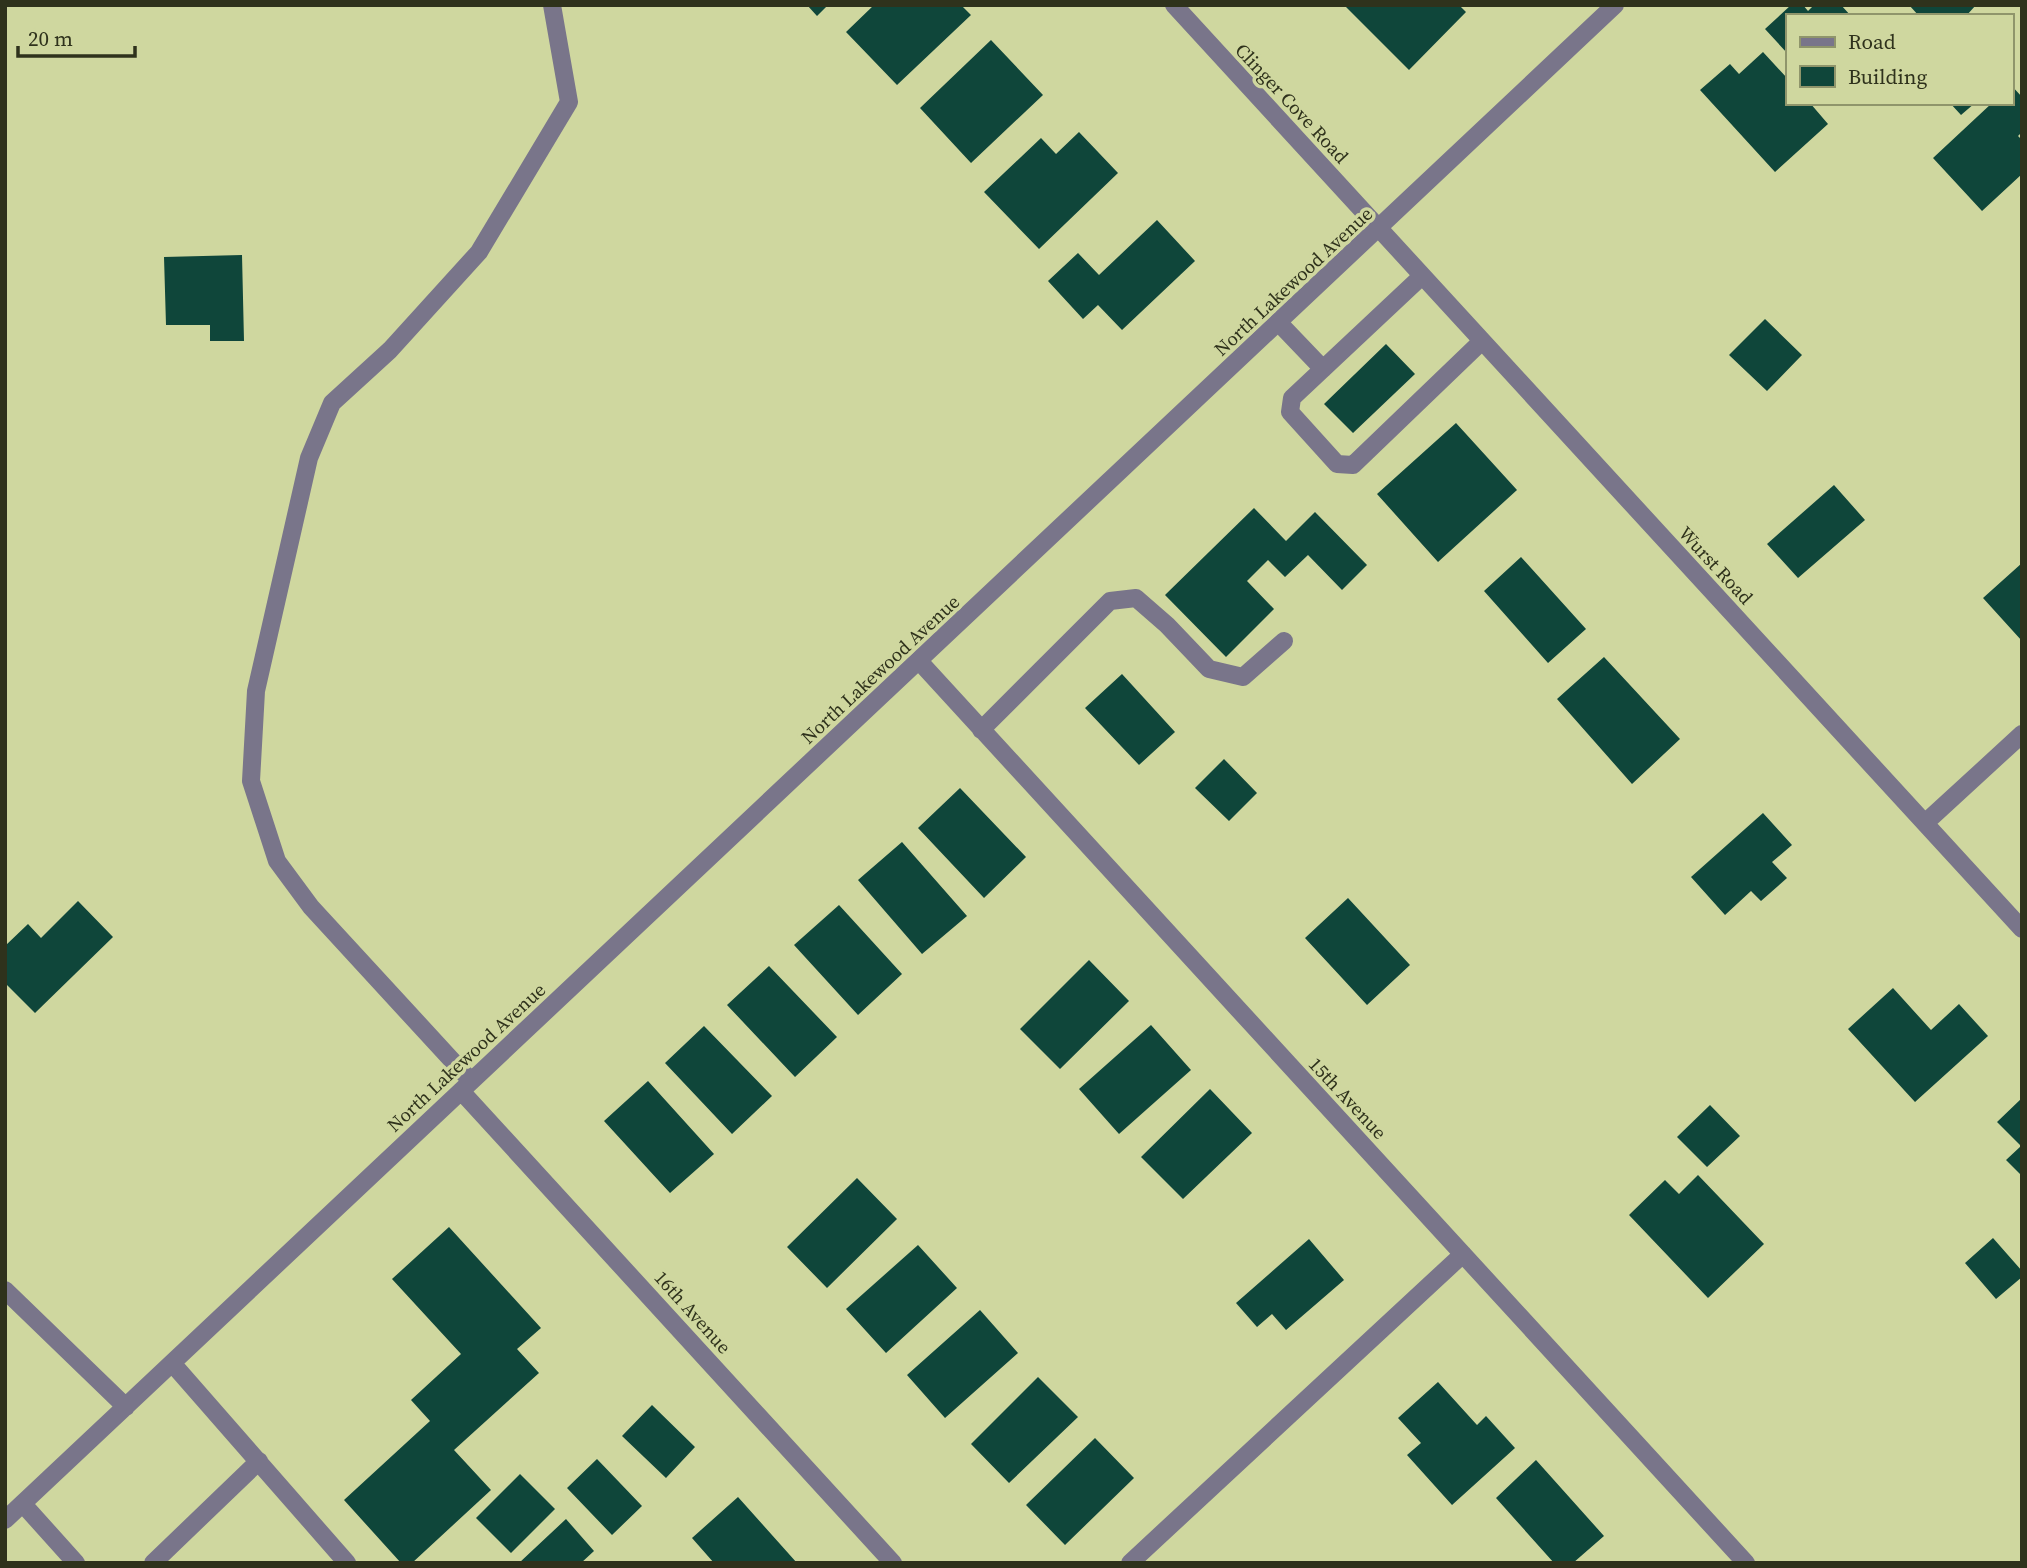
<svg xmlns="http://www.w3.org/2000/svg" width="2027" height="1568" viewBox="0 0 2027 1568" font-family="'Source Serif 4',serif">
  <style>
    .building { fill: #0f463a }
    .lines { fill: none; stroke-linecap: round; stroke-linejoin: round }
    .minor { stroke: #79758a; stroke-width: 18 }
    .labels { text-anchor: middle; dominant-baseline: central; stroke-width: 7; stroke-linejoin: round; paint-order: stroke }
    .street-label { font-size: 19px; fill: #2f321c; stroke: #cfd79f }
  </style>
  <rect width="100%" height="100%" fill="#cfd79f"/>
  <!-- building -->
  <path class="building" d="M807,5H828L817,16Z
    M874,5H961L971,15L897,85L846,32Z
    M1344,5H1459L1466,12L1409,70Z
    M1791,5H1803L1808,11L1814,5H1841L1851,16H1787V53L1765,29Z
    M1909,5H1976L1966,16H1919Z
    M991,40L1043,95L971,163L920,108Z
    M1763,52L1787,78V103H1810L1828,124L1775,172L1700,90L1730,64L1739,74Z
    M2011,85L2022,97V132L2018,136L2022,140V174L1982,211L1933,158L1992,103H2011Z
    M1950,103H1975L1961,115Z
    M1079,132L1118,173L1039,249L984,192L1041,138L1056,154Z
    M1157,220L1195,261L1122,330L1098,305L1083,319L1048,281L1078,253L1099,275Z
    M242,255L244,341H210V325H166L164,257Z
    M1765,319L1802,355L1767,391L1729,355Z
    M1386,344L1415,374L1353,433L1324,404Z
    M1456,423L1517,490L1438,562L1377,494Z
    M1834,485L1865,520L1798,578L1767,544Z
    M1254,508L1286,541L1315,512L1367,565L1342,590L1308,555L1285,577L1268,560L1247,581L1274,609L1226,657L1165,595Z
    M1521,557L1586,629L1548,663L1484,591Z
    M2022,563V641L1983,598Z
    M1604,657L1680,739L1632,784L1557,699Z
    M1122,674L1175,732L1139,765L1085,708Z
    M1224,759L1257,793L1229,821L1195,788Z
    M960,788L1026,857L984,898L918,828Z
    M1763,813L1792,845L1772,862L1787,878L1761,901L1751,891L1725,915L1691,877Z
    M902,842L967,916L922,954L858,880Z
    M1348,898L1410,965L1367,1005L1305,938Z
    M78,901L113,937L35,1013L5,983V946L28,924L41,938Z
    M839,905L902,974L858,1015L794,945Z
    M1089,960L1129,1001L1060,1069L1020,1029Z
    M769,966L837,1037L795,1077L727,1005Z
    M1893,988L1931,1030L1959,1004L1988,1036L1915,1102L1848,1029Z
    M1151,1025L1191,1070L1119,1134L1079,1089Z
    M704,1026L772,1096L732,1134L665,1063Z
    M648,1081L714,1154L670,1193L604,1121Z
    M1210,1089L1252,1133L1183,1199L1141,1157Z
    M2022,1098V1176L2006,1160L2021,1146L1997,1122Z
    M1710,1105L1740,1136L1707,1167L1677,1137Z
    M1698,1175L1764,1244L1708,1298L1629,1215L1665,1180L1679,1194Z
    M857,1178L897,1219L827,1288L787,1247Z
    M449,1227L541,1328L517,1349L539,1373L454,1450L491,1490L412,1563H401L344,1500L430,1421L411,1400L461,1354L392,1279Z
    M1993,1238L2022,1271V1277L1996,1299L1965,1263Z
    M1309,1239L1344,1280L1286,1330L1272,1314L1257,1327L1236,1303Z
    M918,1245L957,1288L886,1353L846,1309Z
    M980,1310L1018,1353L945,1418L907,1375Z
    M1038,1377L1078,1417L1009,1483L971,1444Z
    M1438,1382L1477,1425L1486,1416L1515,1448L1452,1505L1407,1455L1421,1443L1398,1418Z
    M652,1405L695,1447L666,1478L622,1436Z
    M1095,1438L1134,1478L1065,1545L1026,1505Z
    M597,1459L642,1506L612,1535L567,1488Z
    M1536,1460L1604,1536L1573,1563H1554L1496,1498Z
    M520,1474L555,1509L511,1553L476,1518Z
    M738,1497L797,1563H714L692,1538Z
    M566,1519L594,1551L581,1563H519Z"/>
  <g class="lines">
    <!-- minor -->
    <path class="minor" d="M1174,5L2022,929
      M1422,276L1292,398L1290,412L1337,464L1353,465L1482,341
      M1279,323L1323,369
      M919,661L1746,1563
      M981,730L1110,601L1136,598L1167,625L1209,669L1243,677L1284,641
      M1925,823L2022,734
      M471,1081L311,907L277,861L251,781L256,691L309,458L332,403L390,350L479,252L569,102L552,5
      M461,1091L893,1563
      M5,1290L126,1407
      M172,1363L347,1563
      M23,1504L76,1563
      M5,1520L1615,5
      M153,1563L259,1461
      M1130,1563L1463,1254"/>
  </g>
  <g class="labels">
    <!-- street labels -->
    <g class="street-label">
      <text transform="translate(1292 103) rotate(47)">Clinger Cove Road</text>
      <text transform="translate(1293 281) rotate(-43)">North Lakewood Avenue</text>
      <text transform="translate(1716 565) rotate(47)">Wurst Road</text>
      <text transform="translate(880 669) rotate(-43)">North Lakewood Avenue</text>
      <text transform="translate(466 1057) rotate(-43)">North Lakewood Avenue</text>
      <text transform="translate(1348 1098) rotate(47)">15th Avenue</text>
      <text transform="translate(693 1312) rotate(48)">16th Avenue</text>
    </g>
  </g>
  <!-- border -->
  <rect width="2027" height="1568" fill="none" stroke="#2f321c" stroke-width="14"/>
  <!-- legend -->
  <rect x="1786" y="14" width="228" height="91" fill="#cfd79f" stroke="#8f956b" stroke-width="2"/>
  <rect x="1800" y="37" width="35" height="10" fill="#79758a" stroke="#8f956b" stroke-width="2"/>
  <text x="1848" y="49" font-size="21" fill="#2f321c">Road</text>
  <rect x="1800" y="66" width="35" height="21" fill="#0f463a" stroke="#8f956b" stroke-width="2"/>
  <text x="1848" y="84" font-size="21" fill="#2f321c">Building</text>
  <!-- scale -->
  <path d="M18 46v10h117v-10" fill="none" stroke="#2f321c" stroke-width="3.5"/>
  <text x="28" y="46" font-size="21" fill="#2f321c" stroke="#cfd79f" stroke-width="5" paint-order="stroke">20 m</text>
</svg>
